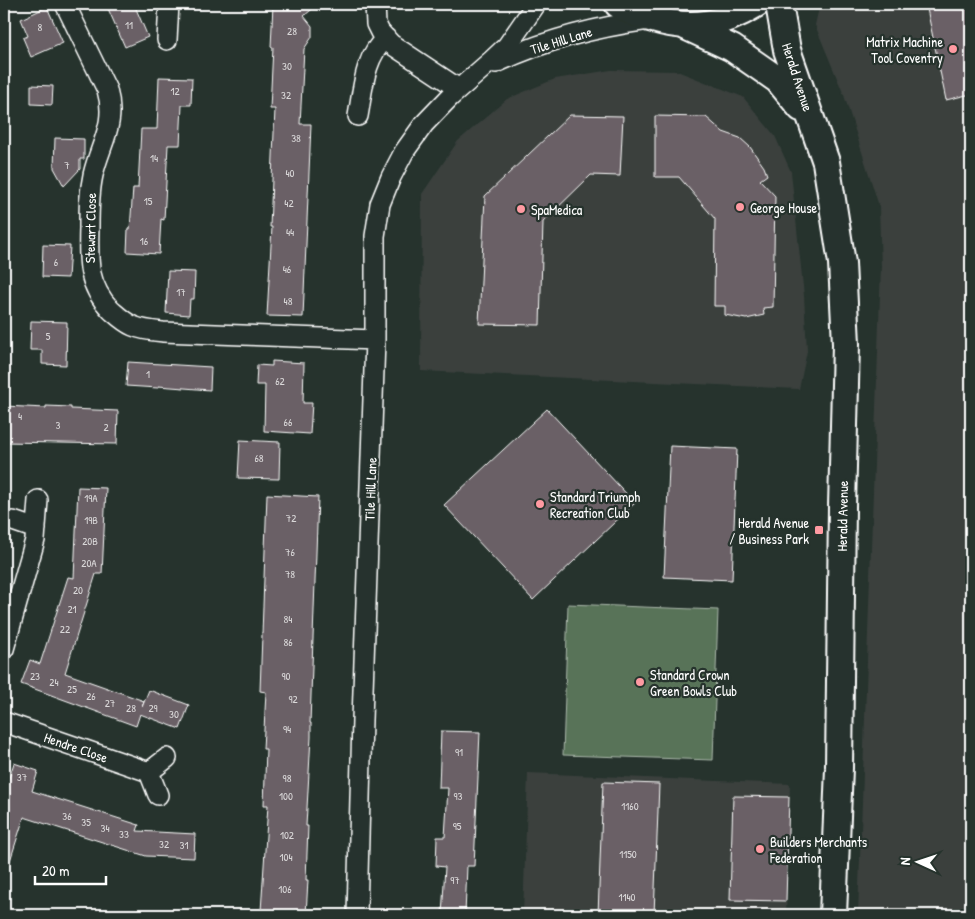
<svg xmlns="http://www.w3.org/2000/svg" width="975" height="919" viewBox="0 0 975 919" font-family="'Patrick Hand',sans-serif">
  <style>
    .built { fill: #3b413e }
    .green { fill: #597359; stroke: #acb9ac }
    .building { fill: #6b6166; stroke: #fff }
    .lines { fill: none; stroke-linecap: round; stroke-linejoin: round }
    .minor-casing { stroke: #fff; stroke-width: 22 }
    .secondary-casing { stroke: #fff; stroke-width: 30 }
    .minor { stroke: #26332d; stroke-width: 19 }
    .secondary { stroke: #26332d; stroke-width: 26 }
    .poi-dot { fill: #ff9aa2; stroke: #26332d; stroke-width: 2 }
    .labels { text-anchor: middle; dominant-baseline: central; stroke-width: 4.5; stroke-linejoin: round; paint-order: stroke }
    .number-label { font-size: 11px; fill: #dad8d9 }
    .street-label { font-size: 14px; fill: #fff; stroke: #26332d }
    .poi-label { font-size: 14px; fill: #fff; stroke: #26332d; text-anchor: start }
  </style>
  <rect width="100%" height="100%" fill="#26332d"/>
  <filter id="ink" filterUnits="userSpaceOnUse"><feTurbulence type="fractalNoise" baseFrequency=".02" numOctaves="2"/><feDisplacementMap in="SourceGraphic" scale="10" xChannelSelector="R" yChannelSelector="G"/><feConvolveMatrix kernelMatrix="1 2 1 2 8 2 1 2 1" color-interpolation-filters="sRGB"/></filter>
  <g filter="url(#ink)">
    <!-- built -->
    <path class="built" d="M820,4H971V915H858L881,267L879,206L844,95L815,25Z
      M611,70L677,71L743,97L775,136L791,172L804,296L807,351L799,389L421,371L422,194L458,141L507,99L555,79Z
      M528,773L790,784L786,915H523Z"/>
    <!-- green -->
    <path class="green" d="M568,604L718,610L713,760L563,755Z"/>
    <!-- building -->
    <path class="building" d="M106,4H134L148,37L125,47Z
      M273,4H318L304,16L312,26V37L304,49L300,124H311L303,317L267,316L272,227H270L275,109H270L273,47H271Z
      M926,4H971V94L946,100Z
      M47,7L63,43L31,57L23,38L28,36L21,19Z
      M159,77L192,78L191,105H182L180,145H168L164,220L161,219L159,254L127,252L128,229H130L133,188H138L141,129H157Z
      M31,85L53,86L52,105L31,104Z
      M570,115L623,116L620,176L591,175L543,222L540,325L479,324L485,196Z
      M655,116L706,117L723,132L740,138L750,147L764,167L767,175L760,180L775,196L773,307L763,308L764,315L746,319L725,315V306H714L715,219L679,177H655Z
      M55,138L84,139V159H80V169L64,186L54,168Z
      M43,245L70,246L68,278L42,277Z
      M168,271L195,272L194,299H190L189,315L166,313Z
      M31,321L67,322L66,365L42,364V350H30Z
      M272,361L304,363L303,403H312L310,434L264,431L265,385H256L257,365L272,366Z
      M128,362L211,367L210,390L158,386V388L126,386Z
      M4,406L46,408V406L71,407V409L118,411L117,444L4,442Z
      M547,409L635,503L533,600L444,505Z
      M240,440L280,442L279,479L238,478Z
      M670,446L737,449L732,580L664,577Z
      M78,487L106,488L102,574H96L65,673L144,701L142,707L149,690L189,705L180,729L140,714L136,726L21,684L30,660L40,664L68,577L74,578Z
      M267,494L318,497L310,723H311V737L306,826H308L306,880H308L306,915H262L261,911L268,805H264L266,749H263L266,692L260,691Z
      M441,731L480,732L474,866H467L465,915H442L445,867L436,866L437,837H445L448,788H439Z
      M14,763L38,771L32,791L139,825L137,831L195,834L194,858L146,856L24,817L8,867H4V793Z
      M603,782L659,784L654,915H598Z
      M733,796L789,797L786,901L730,900Z"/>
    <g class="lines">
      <defs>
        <path id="minor" d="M65,4L107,90C117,124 100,144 93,175C89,193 89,210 89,228C88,261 87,285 111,310C118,316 124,322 133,326C142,330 153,331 163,332L375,340
          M375,4L376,24L380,32L391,44L459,89
          M167,40L169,4
          M496,63C545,40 596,27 649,20
          M358,116C363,89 364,57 386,38
          M13,521L36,529
          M4,649L35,540L38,500
          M4,722L149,772L167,758
          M149,772L158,795
          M357,915L362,720L375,340V236L380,204L391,177L404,152L424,124L450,97L491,61L507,46L536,4"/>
        <path id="secondary" d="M618,4C628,12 641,16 653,19C692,31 722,25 756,4
          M779,4L787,50L826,162L842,263L846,344L842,507L839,768L833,915
          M685,26L732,48L778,80L801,108"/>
      </defs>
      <!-- minor casing -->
      <use href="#minor" class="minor-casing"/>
      <!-- secondary casing -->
      <use href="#secondary" class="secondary-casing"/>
      <!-- minor -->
      <use href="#minor" class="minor"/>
      <!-- secondary -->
      <use href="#secondary" class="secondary"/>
    </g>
  </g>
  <!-- markers -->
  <g class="poi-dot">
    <circle cx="953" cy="49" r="5"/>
    <circle cx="740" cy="207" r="5"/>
    <circle cx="521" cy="209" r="5"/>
    <circle cx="540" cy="504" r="5"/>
    <rect x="814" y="525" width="10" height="10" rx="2.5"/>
    <circle cx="640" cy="682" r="5"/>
    <circle cx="760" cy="849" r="5"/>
  </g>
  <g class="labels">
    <!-- number labels -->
    <g class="number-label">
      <text x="129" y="25">11</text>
      <text x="40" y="27">8</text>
      <text x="292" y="31">28</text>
      <text x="287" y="66">30</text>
      <text x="175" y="91">12</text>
      <text x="286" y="95">32</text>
      <text x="296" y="138">38</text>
      <text x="154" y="158">14</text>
      <text x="67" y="165">7</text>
      <text x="290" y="173">40</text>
      <text x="148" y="201">15</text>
      <text x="289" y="203">42</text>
      <text x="290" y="232">44</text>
      <text x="144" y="241">16</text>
      <text x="56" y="262">6</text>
      <text x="287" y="269">46</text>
      <text x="181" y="292">17</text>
      <text x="288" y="301">48</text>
      <text x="48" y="336">5</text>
      <text x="148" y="374">1</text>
      <text x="280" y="381">62</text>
      <text x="20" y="416">4</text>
      <text x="288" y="422">66</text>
      <text x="58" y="425">3</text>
      <text x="106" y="427">2</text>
      <text x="259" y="458">68</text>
      <text x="91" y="498">19A</text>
      <text x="291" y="518">72</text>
      <text x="91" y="520">19B</text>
      <text x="90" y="541">20B</text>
      <text x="290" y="552">76</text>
      <text x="89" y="563">20A</text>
      <text x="290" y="574">78</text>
      <text x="78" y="590">20</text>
      <text x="72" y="609">21</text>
      <text x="288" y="619">84</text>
      <text x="65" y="629">22</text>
      <text x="288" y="642">86</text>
      <text x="35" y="676">23</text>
      <text x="286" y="676">90</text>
      <text x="54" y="682">24</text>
      <text x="72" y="689">25</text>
      <text x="91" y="696">26</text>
      <text x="293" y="699">92</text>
      <text x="110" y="703">27</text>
      <text x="131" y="708">28</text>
      <text x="153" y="708">29</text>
      <text x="174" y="714">30</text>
      <text x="287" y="729">94</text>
      <text x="459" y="752">91</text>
      <text x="22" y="777">37</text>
      <text x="287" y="778">98</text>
      <text x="286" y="796">100</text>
      <text x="458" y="796">93</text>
      <text x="630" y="806">1160</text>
      <text x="67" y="816">36</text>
      <text x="86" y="822">35</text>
      <text x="457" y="826">95</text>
      <text x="105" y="828">34</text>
      <text x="124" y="834">33</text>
      <text x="287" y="835">102</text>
      <text x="164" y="844">32</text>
      <text x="184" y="845">31</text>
      <text x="628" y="854">1150</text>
      <text x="286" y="857">104</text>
      <text x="455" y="880">97</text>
      <text x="285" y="889">106</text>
      <text x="627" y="897">1140</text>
    </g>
    <!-- street labels -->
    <g class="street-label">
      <text transform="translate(561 40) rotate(-17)">Tile Hill Lane</text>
      <text transform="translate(798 77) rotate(72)">Herald Avenue</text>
      <text transform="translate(90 228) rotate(-89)">Stewart Close</text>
      <text transform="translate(370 489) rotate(-88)">Tile Hill Lane</text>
      <text transform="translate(842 516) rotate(-89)">Herald Avenue</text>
      <text transform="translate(76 747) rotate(19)">Hendre Close</text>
    </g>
    <!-- poi labels -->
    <g class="poi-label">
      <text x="943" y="41" text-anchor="end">Matrix Machine<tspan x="943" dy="16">Tool Coventry</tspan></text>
      <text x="750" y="207">George House</text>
      <text x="531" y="209">SpaMedica</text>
      <text x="550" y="496">Standard Triumph<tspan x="550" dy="16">Recreation Club</tspan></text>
      <text x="809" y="522" text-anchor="end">Herald Avenue<tspan x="809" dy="16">/ Business Park</tspan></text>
      <text x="650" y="674">Standard Crown<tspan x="650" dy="16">Green Bowls Club</tspan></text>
      <text x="770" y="841">Builders Merchants<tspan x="770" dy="16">Federation</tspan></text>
    </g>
  </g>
  <!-- margin -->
  <rect width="975" height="919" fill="none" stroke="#26332d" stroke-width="20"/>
  <rect x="10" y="10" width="955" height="899" fill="none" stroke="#fff" stroke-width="2" filter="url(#ink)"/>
  <!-- north arrow -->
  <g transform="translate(918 862) rotate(273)" stroke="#26332d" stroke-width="4" paint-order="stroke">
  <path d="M0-4L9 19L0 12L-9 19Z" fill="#ffffff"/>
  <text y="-8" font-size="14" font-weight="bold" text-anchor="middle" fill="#ffffff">N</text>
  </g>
  <!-- scale -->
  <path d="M35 876v8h71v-8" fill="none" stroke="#ffffff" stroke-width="2.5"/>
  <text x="42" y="876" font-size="15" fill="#ffffff" stroke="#26332d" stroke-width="4" paint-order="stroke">20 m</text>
</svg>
